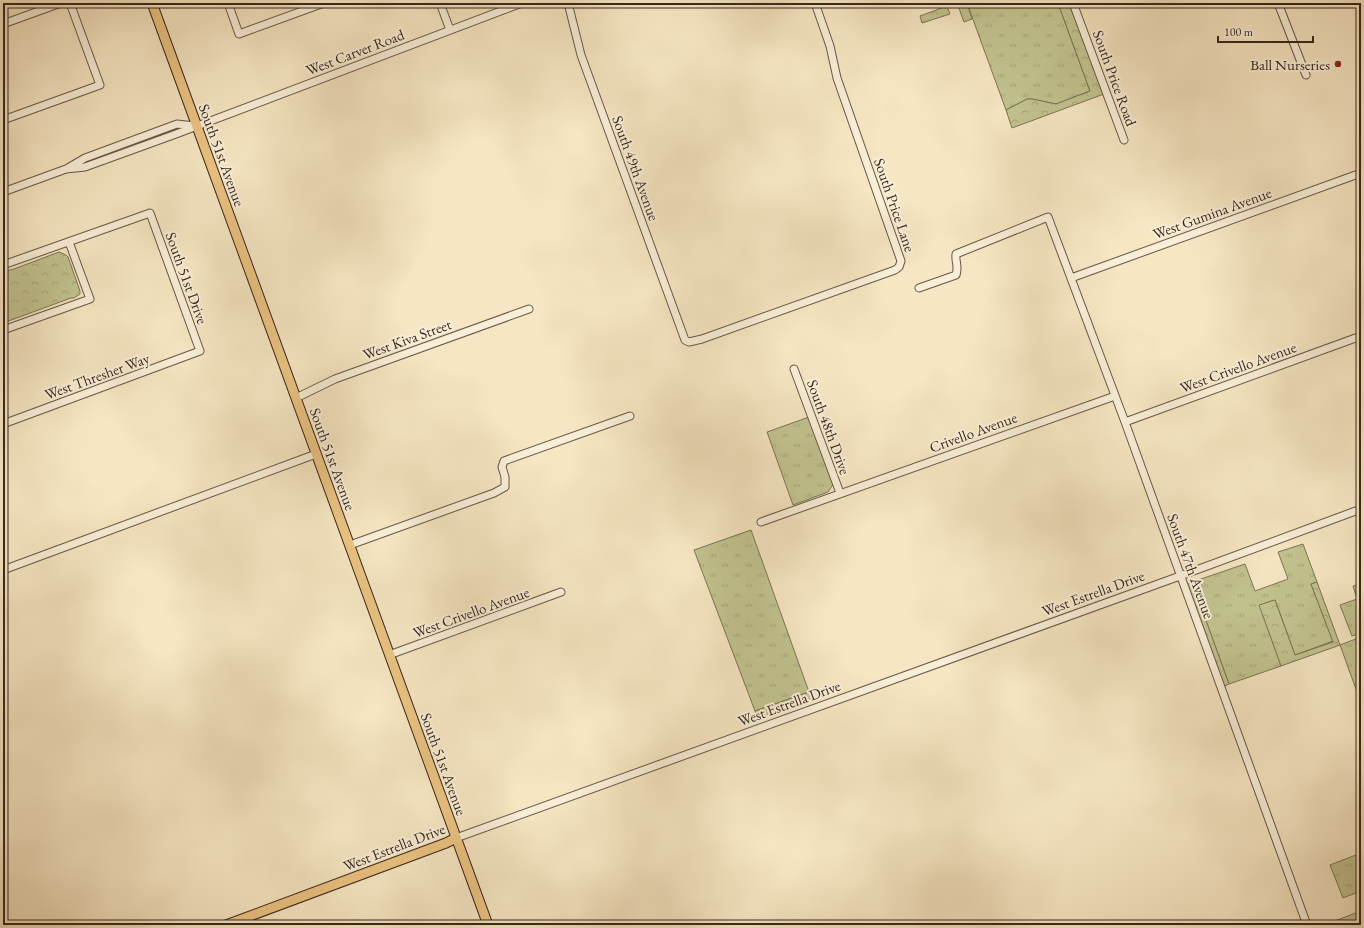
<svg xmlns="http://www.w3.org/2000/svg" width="1364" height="928" viewBox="0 0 1364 928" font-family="'EB Garamond',serif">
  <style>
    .grass { fill: url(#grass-tufts); stroke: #7d7456 }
    .forest { fill: url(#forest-crowns); stroke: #7d7456 }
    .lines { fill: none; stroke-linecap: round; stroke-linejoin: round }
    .minor-casing { stroke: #685646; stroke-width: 9 }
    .major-casing { stroke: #38261c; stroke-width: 11 }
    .minor { stroke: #f9efd8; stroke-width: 7 }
    .major { stroke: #ebc382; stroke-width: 9 }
    .poi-dot { fill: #8f2418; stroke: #f9efd8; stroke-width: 1.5 }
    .labels { text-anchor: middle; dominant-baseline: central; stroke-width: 4; stroke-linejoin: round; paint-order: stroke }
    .street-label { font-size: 15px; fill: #38261c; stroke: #f9efd8 }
    .poi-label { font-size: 15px; fill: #38261c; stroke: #f9efd8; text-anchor: end }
  </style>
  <defs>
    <pattern id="grass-tufts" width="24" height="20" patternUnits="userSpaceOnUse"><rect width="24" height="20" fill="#c2c390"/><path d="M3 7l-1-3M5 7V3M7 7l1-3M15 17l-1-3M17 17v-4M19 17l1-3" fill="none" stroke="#a7a77c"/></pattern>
    <pattern id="forest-crowns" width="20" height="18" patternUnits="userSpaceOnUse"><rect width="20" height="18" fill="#c2c390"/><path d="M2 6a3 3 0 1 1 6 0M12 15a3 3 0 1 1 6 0" fill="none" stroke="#a7a77c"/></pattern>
  </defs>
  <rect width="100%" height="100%" fill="#f6e6c3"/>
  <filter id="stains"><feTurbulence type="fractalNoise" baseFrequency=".005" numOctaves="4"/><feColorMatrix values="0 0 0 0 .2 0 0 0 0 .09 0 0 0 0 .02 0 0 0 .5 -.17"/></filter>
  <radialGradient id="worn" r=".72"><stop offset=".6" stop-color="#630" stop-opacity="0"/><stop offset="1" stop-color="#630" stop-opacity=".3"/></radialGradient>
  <!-- grass -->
  <path class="grass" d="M967,3H1058L1090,91L1056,104L1032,99H1027L1006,110Z
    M809,417L834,483L828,492L793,505L767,432Z
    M751,530L809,692L755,711L694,550Z
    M1303,544L1317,582L1311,584L1333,641L1295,655L1275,600L1260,605L1281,666L1229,684L1192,582L1245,564L1255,591L1288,579L1278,552Z
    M1361,583V633L1352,636L1340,605L1357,599L1353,586Z
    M1361,637V703L1340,645Z
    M1361,853V891L1343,898L1330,865Z"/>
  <!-- forest -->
  <path class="forest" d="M957,3H967L972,19L964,22Z
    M1058,3H1070L1104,94L1012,128L1006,110L1027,99H1032L1056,104L1090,91Z
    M947,6L950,14L922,23L920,16Z
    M59,252L66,255L68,257L80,291V294L74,298H71L3,323V272L14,269Z
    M1192,582L1229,684L1222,687L1187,585Z
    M1317,582L1340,645L1281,666L1259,605L1275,600L1295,655L1333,642L1311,584Z
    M809,692L812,699L758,718L755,711Z
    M1361,911V925H1324Z"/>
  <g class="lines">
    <defs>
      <path id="minor" d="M228,3L239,34L324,3
        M440,3L450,30
        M568,3L581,55L685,340L689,342L702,339L895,270L899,267L901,261L837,78L830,46L815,3
        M1073,3L1124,140
        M1278,3L1306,75
        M3,24L61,3
        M3,120L100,85L70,3
        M68,168L85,158L177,124L195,126
        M3,192L66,169L85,167L176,134L522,3
        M3,265L150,213L200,351L3,424
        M1071,278L1361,173
        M919,288L956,275C959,266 955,263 956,254L1048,217L1125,422L1307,925
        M3,330L90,299L69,242
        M794,369L840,493
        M296,398L335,379L529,309
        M1125,422L1361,336
        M761,522L1115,396
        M350,545L494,493L505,487V477L502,467L504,461L630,416
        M3,570L316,454
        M389,655L561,592
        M456,838L1180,576L1361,509"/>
      <path id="major" d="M152,3L488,925
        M226,925L446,843L456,838"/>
    </defs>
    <!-- minor casing -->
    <use href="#minor" class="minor-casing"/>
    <!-- major casing -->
    <use href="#major" class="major-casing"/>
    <!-- minor -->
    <use href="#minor" class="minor"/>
    <!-- major -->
    <use href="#major" class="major"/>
  </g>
  <!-- markers -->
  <circle class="poi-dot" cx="1338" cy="64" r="4"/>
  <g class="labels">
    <!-- street labels -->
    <g class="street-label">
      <text transform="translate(355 52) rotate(-21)">West Carver Road</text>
      <text transform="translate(1115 78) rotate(70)">South Price Road</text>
      <text transform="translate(222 155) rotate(70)">South 51st Avenue</text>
      <text transform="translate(636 168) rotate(70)">South 49th Avenue</text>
      <text transform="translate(895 205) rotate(71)">South Price Lane</text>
      <text transform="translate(1212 213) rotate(-20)">West Gumina Avenue</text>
      <text transform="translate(187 278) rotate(70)">South 51st Drive</text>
      <text transform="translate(407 339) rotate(-20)">West Kiva Street</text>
      <text transform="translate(1238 367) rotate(-20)">West Crivello Avenue</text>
      <text transform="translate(97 376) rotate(-20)">West Thresher Way</text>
      <text transform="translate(829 427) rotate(70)">South 48th Drive</text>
      <text transform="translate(973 432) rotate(-20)">Crivello Avenue</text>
      <text transform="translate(333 459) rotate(70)">South 51st Avenue</text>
      <text transform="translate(1191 566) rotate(70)">South 47th Avenue</text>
      <text transform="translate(1093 593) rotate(-20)">West Estrella Drive</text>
      <text transform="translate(471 612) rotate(-20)">West Crivello Avenue</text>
      <text transform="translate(789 703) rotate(-20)">West Estrella Drive</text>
      <text transform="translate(444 764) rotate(70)">South 51st Avenue</text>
      <text transform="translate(394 847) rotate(-21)">West Estrella Drive</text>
    </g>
    <!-- poi labels -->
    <g class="poi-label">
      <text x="1330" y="64">Ball Nurseries</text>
    </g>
  </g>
  <!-- margin -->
  <rect width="1364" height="928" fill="none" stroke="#f6e6c3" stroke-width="16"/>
  <rect x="4" y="4" width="1356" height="920" fill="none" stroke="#38261c" stroke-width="2"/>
  <rect x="8" y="8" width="1348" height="912" fill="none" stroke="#38261c"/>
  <!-- scale -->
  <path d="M1218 36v6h95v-6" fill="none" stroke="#38261c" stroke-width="2"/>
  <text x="1224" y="36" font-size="12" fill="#38261c" stroke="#f9efd8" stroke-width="3" paint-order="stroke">100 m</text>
  <rect width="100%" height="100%" filter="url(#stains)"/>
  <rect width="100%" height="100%" fill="url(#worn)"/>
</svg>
